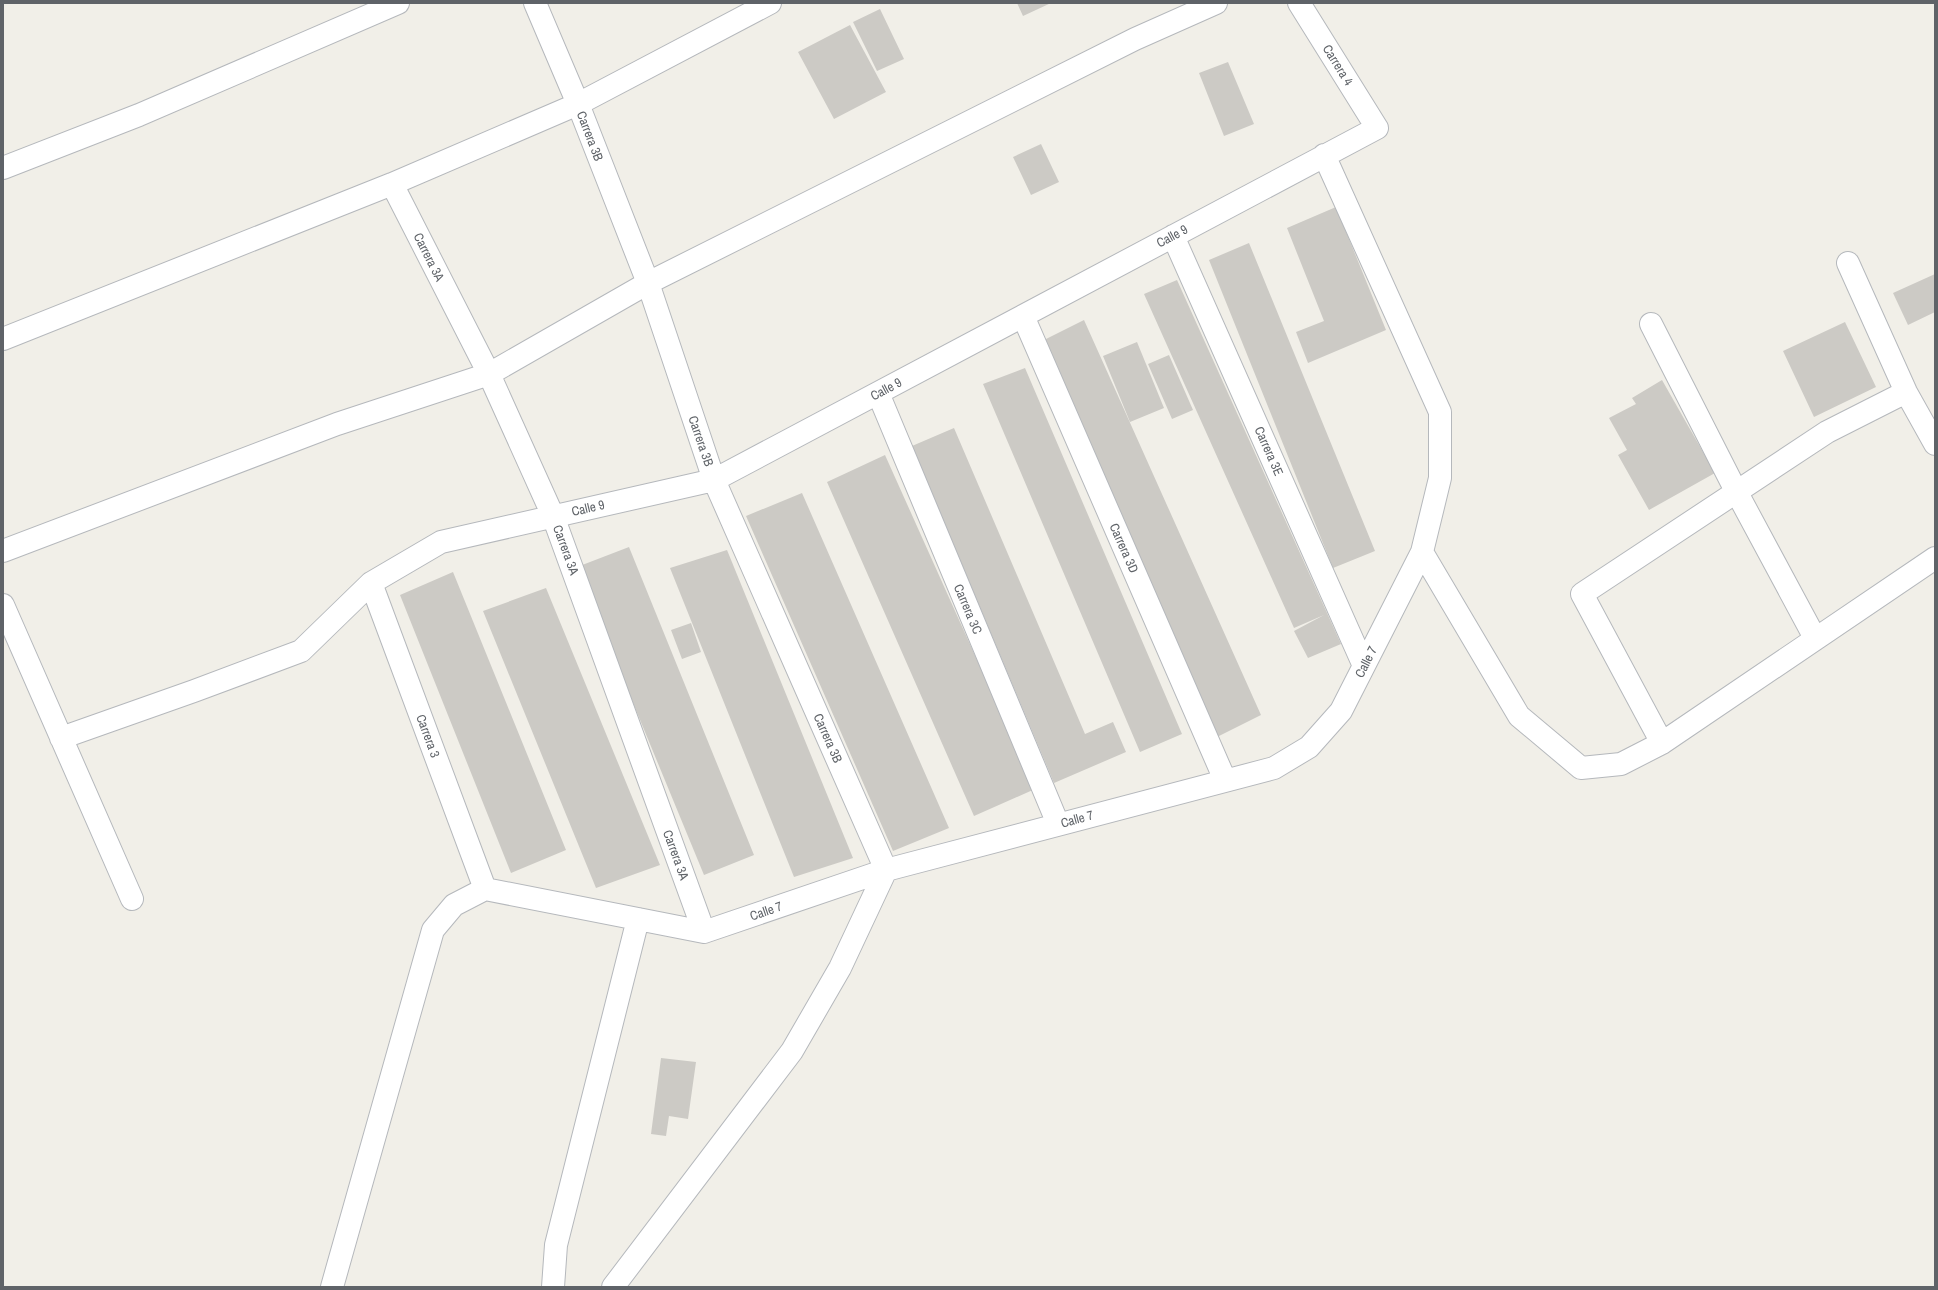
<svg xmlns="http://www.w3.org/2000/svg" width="1938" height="1290" viewBox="0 0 1938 1290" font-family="'Archivo Narrow',sans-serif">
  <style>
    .building { fill: #cccac5 }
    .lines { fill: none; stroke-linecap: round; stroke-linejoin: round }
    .minor-casing { stroke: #b5b8bc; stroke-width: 24 }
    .minor { stroke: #fff; stroke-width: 22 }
    .labels { text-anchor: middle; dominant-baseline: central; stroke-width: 3.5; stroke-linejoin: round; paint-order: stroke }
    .street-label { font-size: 13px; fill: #5f6368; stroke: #fff }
  </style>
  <rect width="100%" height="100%" fill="#f1efe8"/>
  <!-- building -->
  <path class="building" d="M1017,3H1051L1023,16Z
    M880,9L904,59L877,71L853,22Z
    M850,25L886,92L834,119L798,52Z
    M1228,62L1254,124L1224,136L1199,73Z
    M1041,144L1059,182L1031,195L1013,157Z
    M1336,207L1386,330L1308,363L1296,332L1324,321L1287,228Z
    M1249,243L1375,551L1333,568L1209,260Z
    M1935,274V312L1908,325L1893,293Z
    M1177,280L1341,644L1308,658L1294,631L1324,615L1294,628L1144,294Z
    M1084,320L1261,715L1217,737L1040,342Z
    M1845,322L1876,387L1814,417L1783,351Z
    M1137,342L1164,408L1130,422L1103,356Z
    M1169,355L1193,410L1172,419L1148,364Z
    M1025,368L1182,734L1140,752L983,384Z
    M1662,380L1715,473L1649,510L1618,455L1627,450L1609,418L1636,404L1632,398Z
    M954,428L1085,734L1113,722L1126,752L1054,783L912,446Z
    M885,455L1035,789L974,816L827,482Z
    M802,493L949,828L893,851L746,516Z
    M629,547L754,855L704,875L577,567Z
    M727,550L853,858L794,877L670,568Z
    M453,572L566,850L511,873L400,595Z
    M546,588L660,865L596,888L483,611Z
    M691,623L701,652L682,659L671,630Z
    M661,1058L696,1062L688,1119L669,1116L666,1136L651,1134Z"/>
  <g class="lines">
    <defs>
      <path id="minor" d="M535,3L578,104L648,283L714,480L886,870L840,968L792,1051L613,1287
        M3,168L139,115L398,3
        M392,184L489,374L553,516L704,932
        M1173,236L1364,666
        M1848,263L1906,392L1935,444
        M1023,316L1225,780
        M1651,324L1736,491L1815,638
        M3,339L392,184L578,104L770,3
        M878,393L1058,824
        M3,551L337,424L489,374L648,283L1135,39L1216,3
        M1422,552L1519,716L1581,768L1621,764L1662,743L1935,558
        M371,583L485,889
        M3,605L132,899
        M61,738L194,691L301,651L371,583L441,542L714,480L1377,128L1299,3
        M1662,743L1582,594L1827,432L1906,392
        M485,889L704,932L886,870L1274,768L1309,747L1341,711L1422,552L1440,478V412L1324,155
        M332,1287L433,930L454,905L485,889
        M553,1287L556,1245L638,919"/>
    </defs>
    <!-- minor casing -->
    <use href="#minor" class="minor-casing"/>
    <!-- minor -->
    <use href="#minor" class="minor"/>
  </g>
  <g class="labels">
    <!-- street labels -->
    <g class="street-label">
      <text transform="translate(1338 65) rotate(58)">Carrera 4</text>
      <text transform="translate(590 136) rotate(69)">Carrera 3B</text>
      <text transform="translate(1172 236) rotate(-28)">Calle 9</text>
      <text transform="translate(429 257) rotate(63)">Carrera 3A</text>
      <text transform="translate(886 389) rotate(-28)">Calle 9</text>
      <text transform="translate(701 441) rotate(71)">Carrera 3B</text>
      <text transform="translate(1269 451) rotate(66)">Carrera 3E</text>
      <text transform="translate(588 508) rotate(-13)">Calle 9</text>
      <text transform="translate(1124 548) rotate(66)">Carrera 3D</text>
      <text transform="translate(566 550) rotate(70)">Carrera 3A</text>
      <text transform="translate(968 609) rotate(67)">Carrera 3C</text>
      <text transform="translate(1366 662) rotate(-63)">Calle 7</text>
      <text transform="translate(428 736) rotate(70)">Carrera 3</text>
      <text transform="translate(828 738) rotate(66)">Carrera 3B</text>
      <text transform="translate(1077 819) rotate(-15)">Calle 7</text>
      <text transform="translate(676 855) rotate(70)">Carrera 3A</text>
      <text transform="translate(766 911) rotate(-19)">Calle 7</text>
    </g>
  </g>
  <!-- border -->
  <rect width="1938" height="1290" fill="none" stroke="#5f6368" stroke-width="8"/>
</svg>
